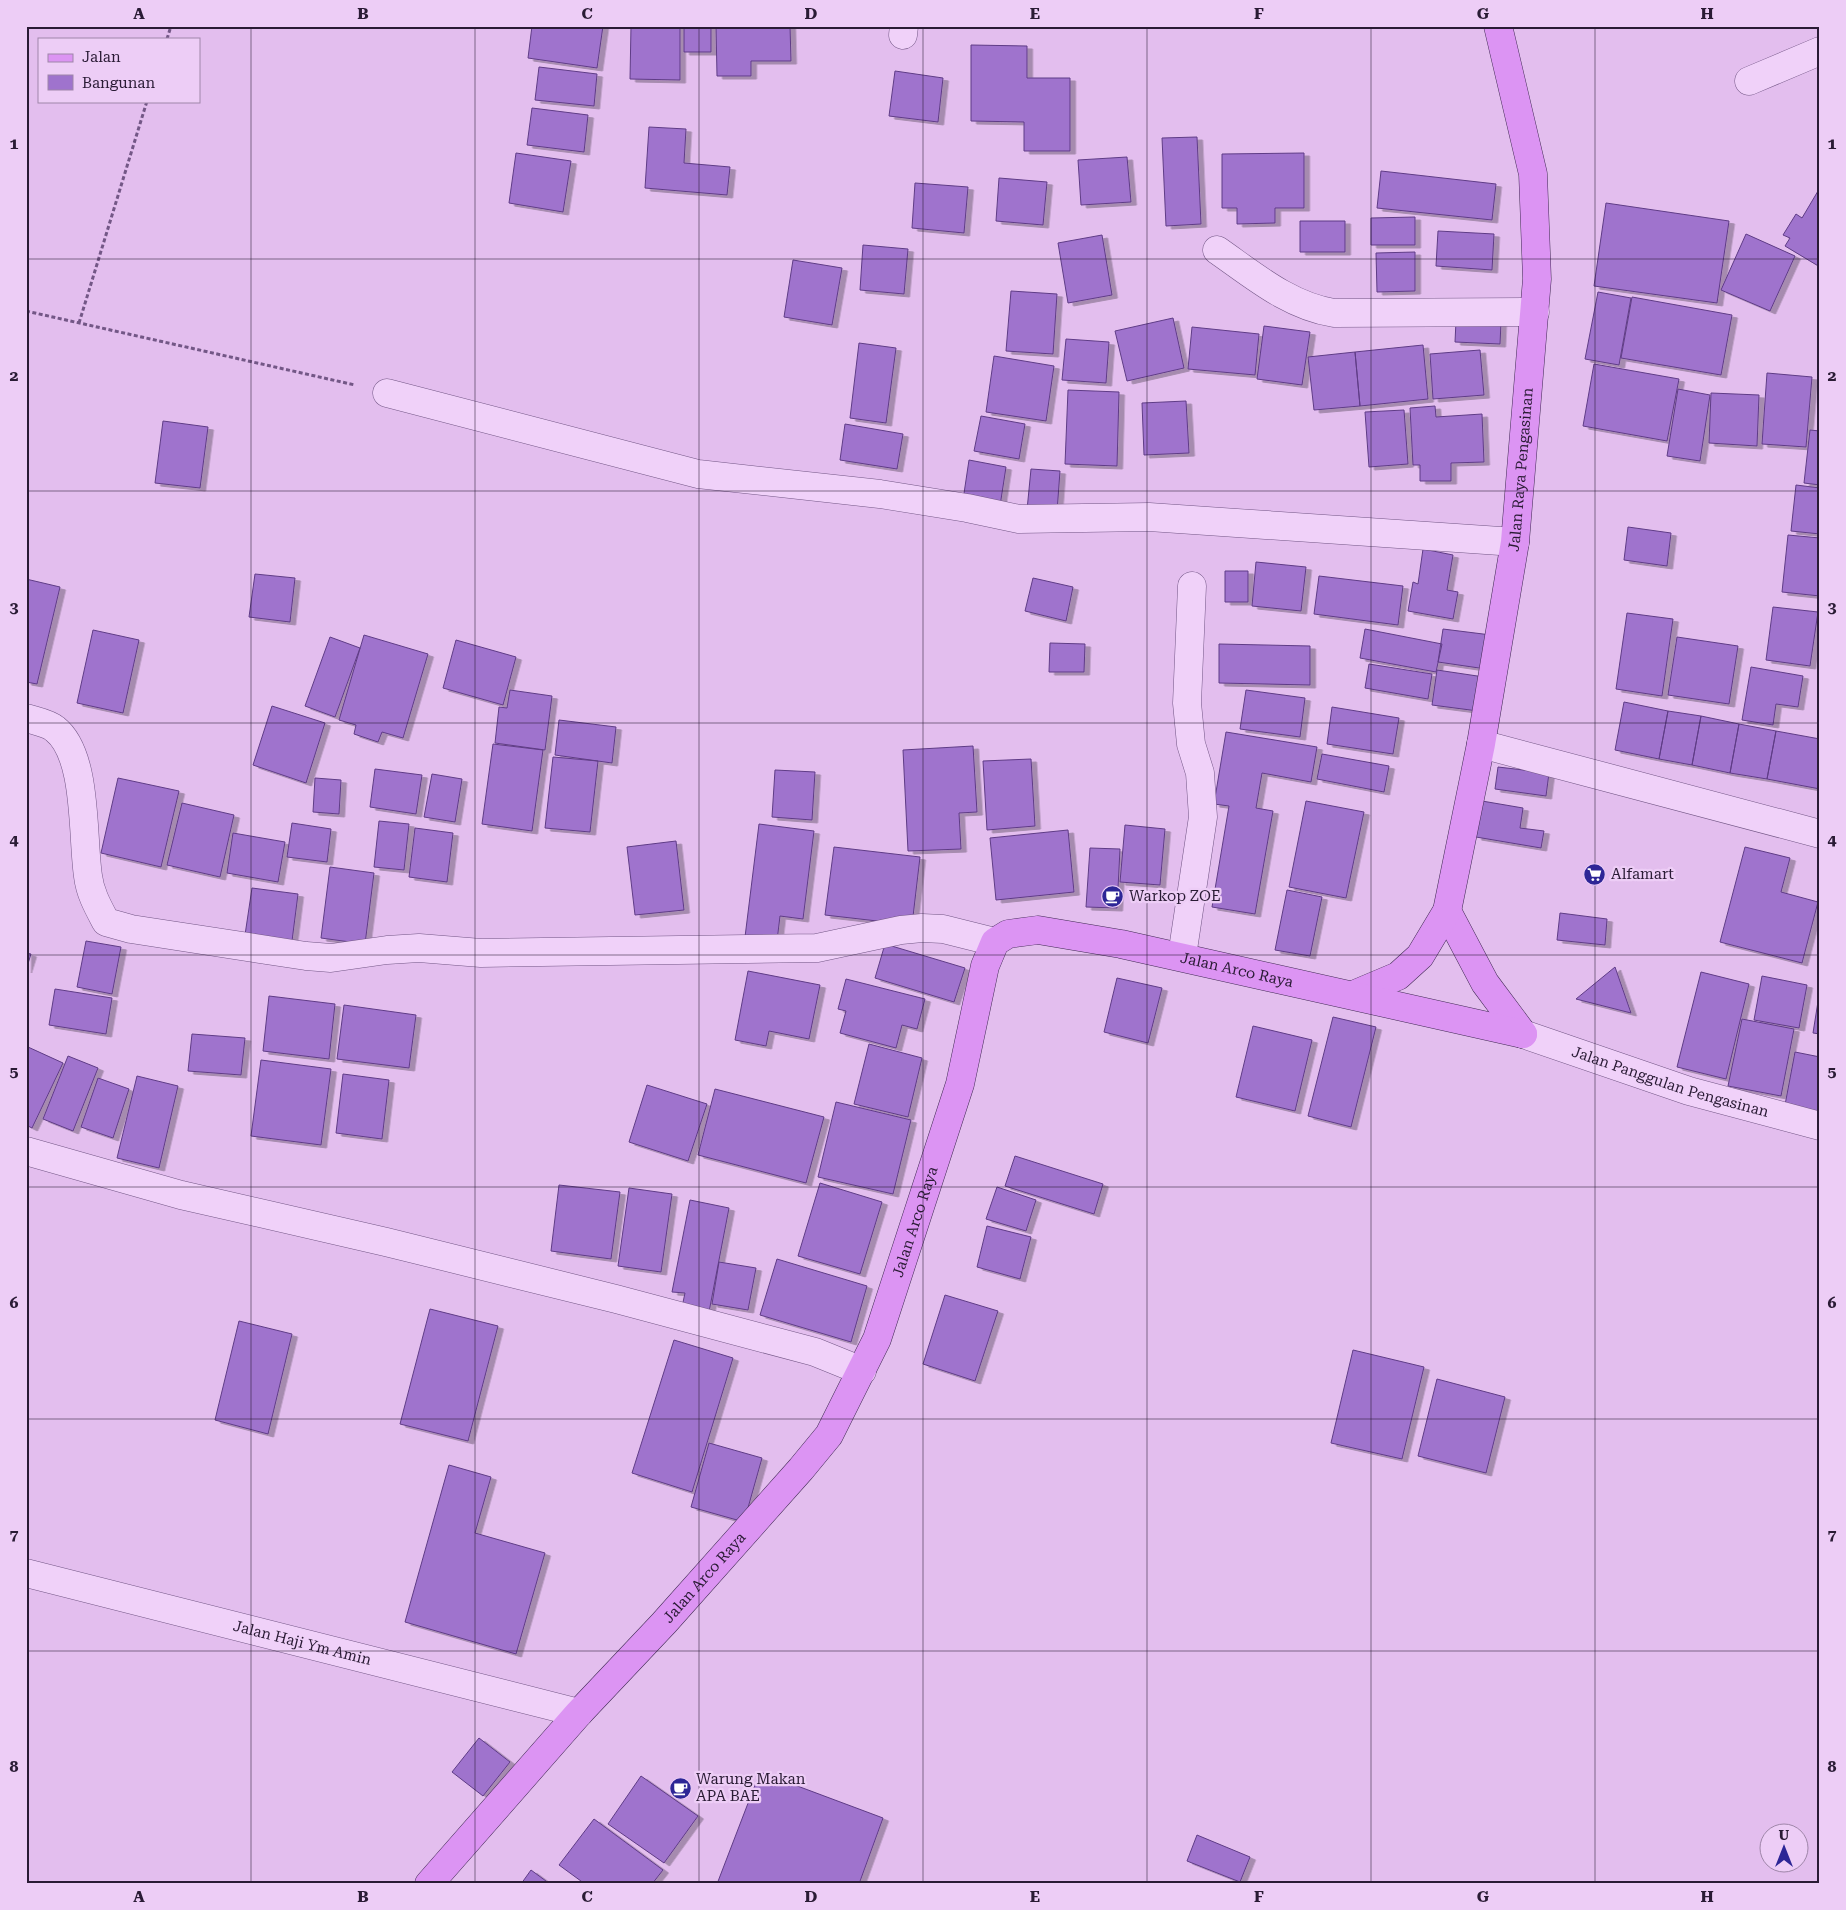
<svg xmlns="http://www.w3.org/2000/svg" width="1846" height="1910" viewBox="0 0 1846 1910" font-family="'Roboto Serif',serif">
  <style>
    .building { fill: #9f73cd; stroke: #5f3c86; filter: url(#shadow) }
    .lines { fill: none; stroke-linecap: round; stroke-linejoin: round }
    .minor-casing { stroke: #735786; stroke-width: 29 }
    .major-casing { stroke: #412b54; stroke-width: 29 }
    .path { stroke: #735786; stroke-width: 3; stroke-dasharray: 4 2.5; stroke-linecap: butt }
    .minor { stroke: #f0d1f9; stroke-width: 28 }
    .major { stroke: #dc94f3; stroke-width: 28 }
    .grid { fill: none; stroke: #2a1b35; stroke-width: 1; stroke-opacity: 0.55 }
    .labels { text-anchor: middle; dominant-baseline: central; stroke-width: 4.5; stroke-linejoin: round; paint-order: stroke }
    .street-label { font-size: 15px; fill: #2a1b35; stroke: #edcdf6 }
    .poi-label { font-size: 15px; fill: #2a1b35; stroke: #edcdf6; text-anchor: start }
    .neatline { fill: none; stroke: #2a1b35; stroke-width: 2 }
    .grid-label { font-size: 16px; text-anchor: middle; font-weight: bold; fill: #2a1b35 }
  </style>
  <defs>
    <filter id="shadow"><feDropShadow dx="5.5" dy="3" stdDeviation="0" flood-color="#0004"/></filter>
  </defs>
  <rect width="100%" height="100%" fill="#e3beee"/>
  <!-- building -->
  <path class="building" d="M532,26H603L597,68L528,58Z
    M631,26H680V80L630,79Z
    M684,26H711V52H684Z
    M716,26H790L791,61H751V76H717Z
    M971,45L1027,46V78H1070V151H1024V122L971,121Z
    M539,67L597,74L594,106L535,100Z
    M895,71L943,78L938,122L889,116Z
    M532,108L588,115L584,152L527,145Z
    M649,127L686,129L684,163L730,167L727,195L645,188Z
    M1197,137L1201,224L1166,226L1162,138Z
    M516,153L571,161L563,212L509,203Z
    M1304,153V208H1275V223L1237,224V208H1222V154Z
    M1127,157L1131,202L1081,205L1078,160Z
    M1381,171L1496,184L1492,220L1377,208Z
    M999,178L1047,182L1043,225L996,221Z
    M915,183L968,187L964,233L912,228Z
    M1818,191L1820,192V267L1785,246L1790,238L1783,235L1796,214L1802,218Z
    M1606,203L1729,221L1717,303L1594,286Z
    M1415,217V245H1371V218Z
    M1300,221H1345V252H1300Z
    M1438,231L1494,234L1492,270L1436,266Z
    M1746,234L1795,256L1770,311L1721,290Z
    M1102,235L1112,295L1068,303L1058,243Z
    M863,245L908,249L904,294L860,290Z
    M1415,252V291L1377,292L1376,253Z
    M793,260L842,268L832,325L784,317Z
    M1011,291L1057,294L1053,354L1006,351Z
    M1598,292L1631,298L1619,365L1585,359Z
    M1632,297L1732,315L1721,375L1621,358Z
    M1173,318L1184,368L1127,381L1115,331Z
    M1456,321L1501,322L1500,344L1455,342Z
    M1264,326L1310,332L1302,385L1257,379Z
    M1192,327L1259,334L1255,375L1188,369Z
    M1066,339L1109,342L1106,383L1062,380Z
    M859,343L896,348L886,423L850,418Z
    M1423,345L1428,399L1360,406L1355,352Z
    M1480,350L1484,395L1433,399L1430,354Z
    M1355,352L1360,406L1314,410L1308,357Z
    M994,356L1054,366L1046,421L986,412Z
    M1594,364L1679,379L1667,441L1583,426Z
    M1767,373L1812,377L1806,447L1762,444Z
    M1678,389L1710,395L1700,461L1667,456Z
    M1068,390L1119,392L1117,466L1065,464Z
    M1711,393L1759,395L1757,446L1709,443Z
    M1186,401L1189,453L1144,455L1142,403Z
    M1435,406L1436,417L1482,414L1484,462L1451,463V481H1420V465H1413L1410,408Z
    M1404,410L1408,464L1369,467L1365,412Z
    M981,416L1025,424L1019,459L974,451Z
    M163,421L208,427L200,488L155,483Z
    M845,424L903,434L897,469L840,460Z
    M1810,430L1820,431V485L1804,483Z
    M969,460L1006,467L1000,506L963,500Z
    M1031,469L1060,471L1057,512L1027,510Z
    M1796,485L1820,488V534L1791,531Z
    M1628,527L1671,533L1667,566L1624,560Z
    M1788,535L1820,538V596L1782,592Z
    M1423,549L1453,555L1447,590L1458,592L1453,619L1408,611L1413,582L1418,584Z
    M1256,562L1306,567L1301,611L1252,606Z
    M1225,571H1248V602H1225Z
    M255,574L295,578L290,622L249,617Z
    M1319,576L1403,586L1398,625L1314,614Z
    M1033,578L1073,587L1066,621L1025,611Z
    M26,579L60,587L37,684L26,682Z
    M1773,607L1818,612L1810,666L1766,660Z
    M1627,613L1673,619L1662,696L1616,689Z
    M1365,629L1442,644L1436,672L1360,658Z
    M1443,629L1491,635L1486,669L1438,662Z
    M93,630L139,640L123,713L77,703Z
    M364,635L428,654L403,738L382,732L378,742L354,734L356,725L339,720Z
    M330,637L360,648L335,717L305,706Z
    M1677,637L1738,646L1729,704L1668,695Z
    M456,640L516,657L503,705L443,688Z
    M1050,643L1085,644L1084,672H1049Z
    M1219,644L1310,646V685L1219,683Z
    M1369,664L1432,674L1428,699L1365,688Z
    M1751,667L1803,676L1798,707L1776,704L1773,725L1742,720Z
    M1437,670L1484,677L1478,711L1432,705Z
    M510,690L552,696L545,750L495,743L499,707L507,708Z
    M1246,690L1305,698L1300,737L1240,729Z
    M1624,702L1668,711L1659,759L1615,750Z
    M272,706L325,723L306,783L253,765Z
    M1332,707L1399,718L1393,754L1327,744Z
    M1668,711L1701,716L1692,765L1659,759Z
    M1701,716L1739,724L1730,773L1692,765Z
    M559,720L616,727L612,763L555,755Z
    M1739,724L1776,731L1767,779L1730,773Z
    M1776,731L1820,739V789L1767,779Z
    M1226,732L1317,747L1311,782L1262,773L1256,808L1273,811L1255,914L1212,907L1229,806L1214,804Z
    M493,744L543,750L532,831L482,824Z
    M973,746L977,812L959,813L961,849L908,851L903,750Z
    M1322,754L1389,766L1384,792L1317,779Z
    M553,757L598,761L590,832L545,828Z
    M1031,759L1035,826L987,830L983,761Z
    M1498,767L1549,773L1546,796L1495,789Z
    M375,769L422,775L416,814L370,807Z
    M775,770L815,772L812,820L772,817Z
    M432,774L462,779L455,822L424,817Z
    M118,778L179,791L161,867L101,853Z
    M315,778L341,780L339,814L313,812Z
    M1306,801L1364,812L1346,898L1289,887Z
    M1482,801L1523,808L1520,828L1544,831L1541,848L1476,837Z
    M182,803L234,815L220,877L167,865Z
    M379,821L409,824L404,870L374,867Z
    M292,823L331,829L327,862L287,857Z
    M759,824L814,831L803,919L780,916L777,941L745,937Z
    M1125,825L1165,829L1160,885L1120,882Z
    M415,828L453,833L447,882L409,877Z
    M1068,830L1074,892L996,900L990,838Z
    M233,833L285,842L278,882L227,873Z
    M676,841L684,910L635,915L627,847Z
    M834,847L920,857L912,925L825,915Z
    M1745,847L1790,858L1781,892L1818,902L1802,963L1720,942Z
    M1090,848L1120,849L1117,908L1086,907Z
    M330,867L374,873L365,944L321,938Z
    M252,888L298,894L292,941L245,935Z
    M1287,890L1322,897L1310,956L1275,950Z
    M1560,913L1607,919L1605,945L1557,940Z
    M86,941L121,947L112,994L77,987Z
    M885,944L965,968L954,1002L875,978Z
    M26,953L31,954L26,970Z
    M1615,967L1631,1013L1576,999Z
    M748,971L820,985L809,1039L769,1031L766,1046L735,1040Z
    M1701,972L1749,984L1726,1079L1677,1067Z
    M1762,976L1807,985L1799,1028L1754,1020Z
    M1117,978L1162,988L1148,1043L1104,1032Z
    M846,979L925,999L917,1029L902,1025L896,1048L840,1033L846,1011L838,1009Z
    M55,989L112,998L106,1034L49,1025Z
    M1820,989V1034L1813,1033Z
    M269,996L335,1004L329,1059L263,1051Z
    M344,1005L416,1015L409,1068L337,1059Z
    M1333,1017L1376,1027L1351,1127L1308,1116Z
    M1742,1019L1794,1029L1781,1096L1728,1086Z
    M1253,1026L1312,1040L1295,1111L1236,1097Z
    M192,1034L245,1038L241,1075L188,1071Z
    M869,1044L922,1058L908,1117L854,1104Z
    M28,1047L63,1063L32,1128L26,1125V1052Z
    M1795,1052L1820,1057V1112L1785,1105Z
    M68,1056L98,1068L73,1131L43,1119Z
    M261,1060L331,1069L321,1145L251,1136Z
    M343,1074L389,1080L382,1139L336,1133Z
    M137,1076L178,1086L159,1168L117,1158Z
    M98,1078L129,1089L113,1138L81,1127Z
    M647,1085L707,1104L688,1161L629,1142Z
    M715,1089L824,1117L806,1183L698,1155Z
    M836,1102L911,1120L893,1194L818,1177Z
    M1015,1156L1103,1184L1094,1214L1005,1186Z
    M820,1183L882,1202L860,1274L798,1256Z
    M559,1185L620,1192L611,1259L551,1251Z
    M997,1187L1036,1200L1026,1231L986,1219Z
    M629,1188L672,1194L661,1272L618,1266Z
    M690,1200L729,1208L709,1312L682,1307L685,1293L672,1292Z
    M987,1226L1031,1237L1020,1279L977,1267Z
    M777,1259L867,1286L851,1342L760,1315Z
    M719,1262L756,1268L748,1310L712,1304Z
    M945,1295L998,1311L975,1381L923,1364Z
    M430,1309L498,1326L468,1441L400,1424Z
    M239,1321L292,1334L268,1434L215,1420Z
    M674,1340L733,1358L692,1492L632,1473Z
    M1353,1350L1424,1367L1402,1459L1331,1443Z
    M1437,1379L1505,1397L1486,1473L1418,1456Z
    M709,1443L762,1458L744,1522L691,1507Z
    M449,1465L491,1477L475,1533L545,1553L516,1654L405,1622Z
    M479,1738L510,1762L483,1796L452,1772Z
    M760,1772L883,1818L859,1884H717Z
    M641,1776L698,1816L664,1863L608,1824Z
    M594,1819L663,1870L652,1884H585L559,1865Z
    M1197,1835L1250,1857L1240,1882L1187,1861Z
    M531,1870L550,1884H521Z"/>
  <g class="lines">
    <defs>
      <g id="minor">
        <path d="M903,35L904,26"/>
        <path d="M1749,81L1820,51"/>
        <path d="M1217,250C1253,275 1289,306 1334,313L1535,312"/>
        <path d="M387,393L698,474L880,494L967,508L1019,519L1149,517L1515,542"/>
        <path d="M26,718C35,721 48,723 55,729C88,755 82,836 88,876C90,893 98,907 106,922L131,929L306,956L331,958L387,950L419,948L481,953L817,948L901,930L922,928L943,929L995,942"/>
        <path d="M1481,744L1820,834"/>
        <path d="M1182,956L1203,817L1200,773L1191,744L1187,703L1192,586"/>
        <path id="s1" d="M1523,1034L1689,1091L1820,1126"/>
        <path d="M26,1151L181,1195L386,1242L616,1299L815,1352L862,1371"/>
        <path id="s2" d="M26,1573L579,1713"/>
      </g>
      <g id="major">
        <path d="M1447,911L1485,983L1523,1034"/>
        <path id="s3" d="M1353,995L1398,976L1420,956L1447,911L1481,744L1515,542L1537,279L1533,174L1498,26"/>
        <path id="s4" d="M429,1884L579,1713L664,1623L801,1469L829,1435L877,1339L960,1084L985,966L995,942L1008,934L1038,930L1121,944L1523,1034"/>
      </g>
    </defs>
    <!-- minor casing -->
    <use href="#minor" class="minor-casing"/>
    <!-- major casing -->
    <use href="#major" class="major-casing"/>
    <!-- path -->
    <path class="path" d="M167,39L171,26
      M26,311L355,385
      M79,323L147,101"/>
    <!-- minor -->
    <use href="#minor" class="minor"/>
    <!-- major -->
    <use href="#major" class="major"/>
  </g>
  <!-- grid -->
  <path class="grid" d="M251,26V1884M475,26V1884M699,26V1884M923,26V1884M1147,26V1884M1371,26V1884M1595,26V1884M26,259H1820M26,491H1820M26,723H1820M26,955H1820M26,1187H1820M26,1419H1820M26,1651H1820"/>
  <!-- icons -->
  <defs>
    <symbol id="supermarket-disc" viewBox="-11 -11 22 22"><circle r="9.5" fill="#2d2696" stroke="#edcdf6"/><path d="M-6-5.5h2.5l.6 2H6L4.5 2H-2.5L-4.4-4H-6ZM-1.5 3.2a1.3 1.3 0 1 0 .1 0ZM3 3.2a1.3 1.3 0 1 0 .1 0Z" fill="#fff"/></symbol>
    <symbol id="cafe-disc" viewBox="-11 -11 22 22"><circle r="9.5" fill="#2d2696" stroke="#edcdf6"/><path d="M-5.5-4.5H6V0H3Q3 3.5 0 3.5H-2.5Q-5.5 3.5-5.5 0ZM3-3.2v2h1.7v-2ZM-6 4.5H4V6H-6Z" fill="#fff"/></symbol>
  </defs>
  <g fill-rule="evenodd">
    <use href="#supermarket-disc" x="1582" y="862" width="25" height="25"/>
    <use href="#cafe-disc" x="1100" y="884" width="25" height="25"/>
    <use href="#cafe-disc" x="668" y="1776" width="25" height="25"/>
  </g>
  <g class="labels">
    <!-- street labels -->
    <g class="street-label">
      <text stroke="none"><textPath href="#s3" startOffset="579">Jalan Raya Pengasinan</textPath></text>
      <text stroke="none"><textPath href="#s4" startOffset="1372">Jalan Arco Raya</textPath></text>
      <text stroke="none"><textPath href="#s1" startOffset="155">Jalan Panggulan Pengasinan</textPath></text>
      <text stroke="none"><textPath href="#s4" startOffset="832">Jalan Arco Raya</textPath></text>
      <text stroke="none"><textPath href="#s4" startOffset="412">Jalan Arco Raya</textPath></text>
      <text stroke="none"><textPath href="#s2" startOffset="285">Jalan Haji Ym Amin</textPath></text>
    </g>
    <!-- poi labels -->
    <g class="poi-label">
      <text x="1611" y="874">Alfamart</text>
      <text x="1129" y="896">Warkop ZOE</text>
      <text x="696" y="1779">Warung Makan<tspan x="696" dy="17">APA BAE</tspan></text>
    </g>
  </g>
  <!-- border -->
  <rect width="1846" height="1910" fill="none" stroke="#edcdf6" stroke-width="55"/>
  <!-- legend -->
  <rect x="38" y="38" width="162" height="65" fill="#edcdf6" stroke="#9f86a9"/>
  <rect x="48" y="54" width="25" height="8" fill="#dc94f3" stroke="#9f86a9"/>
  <text x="82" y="62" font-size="15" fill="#2a1b35">Jalan</text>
  <rect x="48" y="75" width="25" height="15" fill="#9f73cd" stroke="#9f86a9"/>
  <text x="82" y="88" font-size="15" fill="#2a1b35">Bangunan</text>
  <!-- north arrow -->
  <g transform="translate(1784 1848)"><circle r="24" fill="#edcdf6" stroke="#9f86a9"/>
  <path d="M0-4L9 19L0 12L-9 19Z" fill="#2d2696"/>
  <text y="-8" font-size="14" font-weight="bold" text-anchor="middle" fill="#2a1b35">U</text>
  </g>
  <rect x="28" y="28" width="1790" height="1854" class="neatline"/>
  <g class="grid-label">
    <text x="139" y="19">A</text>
    <text x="363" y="19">B</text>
    <text x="587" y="19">C</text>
    <text x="811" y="19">D</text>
    <text x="1035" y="19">E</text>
    <text x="1259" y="19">F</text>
    <text x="1483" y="19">G</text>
    <text x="1707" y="19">H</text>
    <text x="14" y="149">1</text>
    <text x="1832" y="149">1</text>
    <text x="14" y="381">2</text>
    <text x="1832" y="381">2</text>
    <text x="14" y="613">3</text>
    <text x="1832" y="613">3</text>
    <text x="14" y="845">4</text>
    <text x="1832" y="845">4</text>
    <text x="14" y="1077">5</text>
    <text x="1832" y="1077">5</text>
    <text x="14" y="1308">6</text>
    <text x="1832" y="1308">6</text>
    <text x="14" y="1540">7</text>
    <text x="1832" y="1540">7</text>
    <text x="14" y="1772">8</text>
    <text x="1832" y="1772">8</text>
    <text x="139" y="1902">A</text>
    <text x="363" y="1902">B</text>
    <text x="587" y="1902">C</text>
    <text x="811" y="1902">D</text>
    <text x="1035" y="1902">E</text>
    <text x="1259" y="1902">F</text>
    <text x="1483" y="1902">G</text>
    <text x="1707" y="1902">H</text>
  </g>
</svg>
